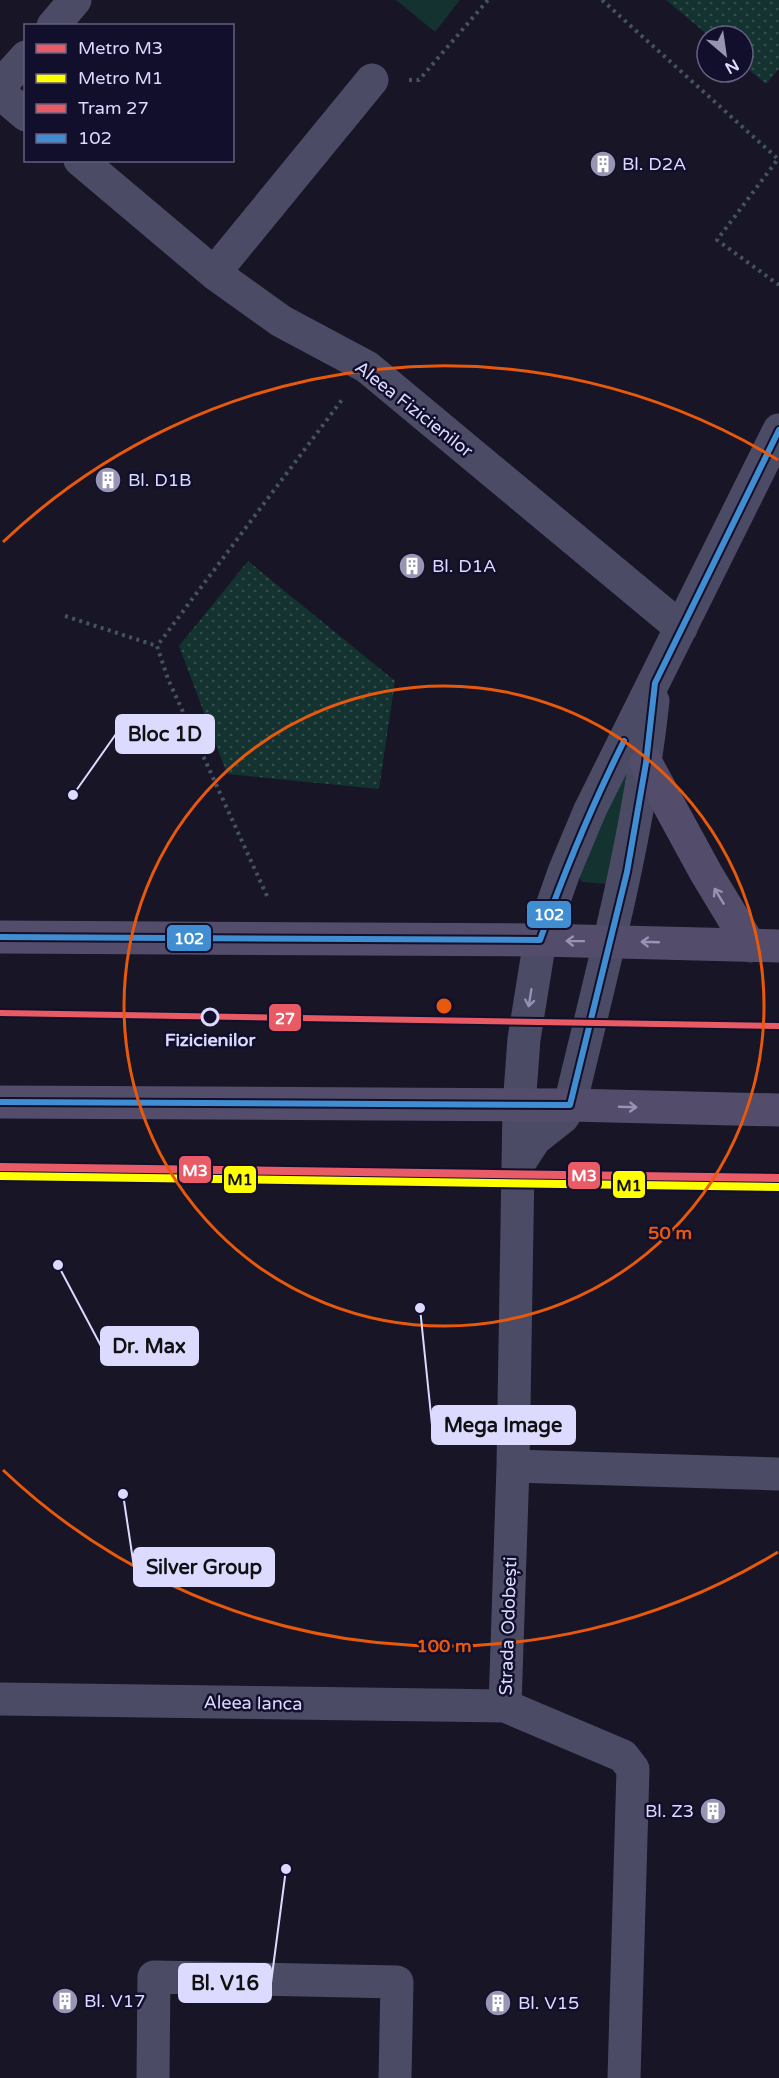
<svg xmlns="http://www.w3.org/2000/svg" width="779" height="2078" viewBox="0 0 779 2078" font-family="'Varela Round',sans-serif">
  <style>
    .grass { fill: #133230 }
    .park { fill: url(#park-dots) }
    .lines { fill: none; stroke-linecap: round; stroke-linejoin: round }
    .path { stroke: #435362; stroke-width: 4; stroke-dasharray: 3 4.5; stroke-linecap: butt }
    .minor { stroke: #4b4b66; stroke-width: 33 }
    .major { stroke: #534c6b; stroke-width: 33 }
    .bus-1-casing { stroke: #120f2c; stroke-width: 10 }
    .bus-1 { stroke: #408ed1; stroke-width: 6 }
    .tram-1-casing { stroke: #120f2c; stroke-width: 10 }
    .tram-1 { stroke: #e85b65; stroke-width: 6 }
    .metro-1-casing { stroke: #120f2c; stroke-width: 12 }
    .metro-2-casing { stroke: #120f2c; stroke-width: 12 }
    .metro-1 { stroke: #e85b67; stroke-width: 8 }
    .metro-2 { stroke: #ff0; stroke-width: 8 }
    .oneway { stroke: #9893b5 }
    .oneway2 { stroke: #9492b2 }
    .ring { fill: none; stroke: #e8590c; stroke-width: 3 }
    .stop-dot { fill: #120f2c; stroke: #dcdaff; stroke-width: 3 }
    .labels { text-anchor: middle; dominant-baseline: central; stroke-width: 5; stroke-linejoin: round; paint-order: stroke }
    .poi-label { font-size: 18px; fill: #dcdaff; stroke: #120f2c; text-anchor: start }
    .street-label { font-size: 18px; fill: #dcdaff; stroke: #120f2c }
    .stop-label { font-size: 18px; font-weight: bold; fill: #dcdaff; stroke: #120f2c }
    .centre { fill: #e8590c; stroke: #120f2c; stroke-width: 3 }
    .ring-label { font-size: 18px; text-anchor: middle; font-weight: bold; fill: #e8590c; stroke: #120f2c; stroke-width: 5; stroke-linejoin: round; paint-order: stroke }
    .leader { fill: none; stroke: #dcdaff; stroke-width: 2 }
    .callout-dot { fill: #dcdaff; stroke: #120f2c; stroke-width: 2 }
    .callout { fill: #dcdaff; stroke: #dcdaff; stroke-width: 2 }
    .callout-label { font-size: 20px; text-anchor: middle; font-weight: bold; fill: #111 }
    .line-badge { stroke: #120f2c; stroke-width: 2 }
    .badge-label { font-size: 16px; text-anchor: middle; font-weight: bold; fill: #fff }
    .pale-badge-label { font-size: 16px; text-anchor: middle; font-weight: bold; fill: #111 }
  </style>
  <defs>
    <pattern id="park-dots" width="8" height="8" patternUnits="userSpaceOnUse" patternTransform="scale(1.5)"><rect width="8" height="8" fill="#133230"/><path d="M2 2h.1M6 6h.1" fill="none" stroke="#354f4f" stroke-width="1.8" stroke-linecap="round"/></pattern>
  </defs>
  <rect width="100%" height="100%" fill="#171526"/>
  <!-- grass -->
  <path class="grass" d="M396,0H460L435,32Z
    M637,734L607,884L582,882L578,876Z"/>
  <!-- park -->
  <path class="park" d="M666,0H779V69L766,84L743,65V36H709Z
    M248,561L395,681L379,789L227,774L179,646Z"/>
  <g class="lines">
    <!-- path -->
    <path class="path" d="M602,0L778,159L717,240L779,285
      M409,80H419L488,0
      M65,616L157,646
      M267,896L168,679L157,646L344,397"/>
    <!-- minor -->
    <path class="minor" d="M53,26L75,0
      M0,86L26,57
      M0,93L26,115
      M80,160L214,273L281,321L367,367L681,628
      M214,273L372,80
      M518,1165L535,1139L563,1117L570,1105C602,970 638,840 653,701
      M513,1466L779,1474
      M0,1699L505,1706
      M153,2078L154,1977L397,1982L395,2078
      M624,2078L633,1769L623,1756L505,1706L513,1466L519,1106L524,1039L540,940L564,872L590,810L779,430"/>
    <!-- major -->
    <path class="major" d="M646,763L706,873L750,946
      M0,937L540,940L779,946
      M0,1102L570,1105L779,1110"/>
    <defs>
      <path id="bus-1" d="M0,937L540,940C565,870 591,807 624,741
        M0,1102L570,1105L627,872L646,763L655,683L779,430"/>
    </defs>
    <!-- bus-1 casing -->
    <use href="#bus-1" class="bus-1-casing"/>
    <!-- bus-1 -->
    <use href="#bus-1" class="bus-1"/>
    <defs>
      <path id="tram-1" d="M0,1013L779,1026"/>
    </defs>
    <!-- tram-1 casing -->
    <use href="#tram-1" class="tram-1-casing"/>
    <!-- tram-1 -->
    <use href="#tram-1" class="tram-1"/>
    <defs>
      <path id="metro-1" d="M0,1167L779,1178"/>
      <path id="metro-2" d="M0,1176L779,1187"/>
    </defs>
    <!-- metro-1 casing -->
    <use href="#metro-1" class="metro-1-casing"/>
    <!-- metro-2 casing -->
    <use href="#metro-2" class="metro-2-casing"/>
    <!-- metro-1 -->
    <use href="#metro-1" class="metro-1"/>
    <!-- metro-2 -->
    <use href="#metro-2" class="metro-2"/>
  </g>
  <!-- one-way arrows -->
  <defs><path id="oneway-shaft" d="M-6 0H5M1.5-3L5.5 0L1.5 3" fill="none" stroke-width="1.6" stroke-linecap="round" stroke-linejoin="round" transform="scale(1.5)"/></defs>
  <g class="oneway">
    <use href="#oneway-shaft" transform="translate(719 896) rotate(-121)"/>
    <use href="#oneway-shaft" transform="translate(575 941) rotate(-179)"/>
    <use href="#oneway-shaft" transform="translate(650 942) rotate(-178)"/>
    <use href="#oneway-shaft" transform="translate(628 1107) rotate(2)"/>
  </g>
  <use class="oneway2" href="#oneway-shaft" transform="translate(530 998) rotate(99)"/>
  <!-- distance rings -->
  <g class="ring">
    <circle cx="444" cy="1006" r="320"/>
    <path d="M778 1552A640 640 0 0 1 3 1470M3 542A640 640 0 0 1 778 460"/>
  </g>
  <!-- icons -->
  <defs>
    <symbol id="building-disc" viewBox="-11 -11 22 22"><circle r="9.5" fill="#9795b3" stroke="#120f2c"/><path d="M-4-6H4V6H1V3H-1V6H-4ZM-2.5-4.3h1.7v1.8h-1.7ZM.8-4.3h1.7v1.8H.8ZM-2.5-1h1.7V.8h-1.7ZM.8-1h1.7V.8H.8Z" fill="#fff"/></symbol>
  </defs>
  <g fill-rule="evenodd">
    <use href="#building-disc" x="588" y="149" width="30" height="30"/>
    <use href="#building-disc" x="93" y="465" width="30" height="30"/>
    <use href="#building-disc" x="397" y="551" width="30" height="30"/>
    <use href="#building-disc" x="698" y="1796" width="30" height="30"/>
    <use href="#building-disc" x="50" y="1986" width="30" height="30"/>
    <use href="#building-disc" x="483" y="1988" width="30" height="30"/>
  </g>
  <!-- markers -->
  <circle class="stop-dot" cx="210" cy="1017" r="8"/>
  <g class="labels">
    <!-- poi labels -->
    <g class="poi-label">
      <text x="622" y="164">Bl. D2A</text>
      <text x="128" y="480">Bl. D1B</text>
      <text x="432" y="566">Bl. D1A</text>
      <text x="694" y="1811" text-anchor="end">Bl. Z3</text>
      <text x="84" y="2001">Bl. V17</text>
      <text x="518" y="2003">Bl. V15</text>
    </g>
    <!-- street labels -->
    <g class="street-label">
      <text transform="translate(414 409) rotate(38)">Aleea Fizicienilor</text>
      <text transform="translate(508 1626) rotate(-88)">Strada Odobești</text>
      <text transform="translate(253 1703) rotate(1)">Aleea Ianca</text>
    </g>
    <!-- stop labels -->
    <g class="stop-label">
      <text x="210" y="1040">Fizicienilor</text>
    </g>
  </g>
  <circle cx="444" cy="1006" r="9" class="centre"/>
  <g class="ring-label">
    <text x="670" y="1239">50 m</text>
    <text x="444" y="1652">100 m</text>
  </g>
  <!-- callouts -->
  <path class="leader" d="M73 795L116 734M58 1265L101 1346M420 1308L432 1425M123 1494L134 1567M286 1869L271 1983"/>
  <g class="callout-dot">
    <circle cx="73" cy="795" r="6"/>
    <circle cx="58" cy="1265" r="6"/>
    <circle cx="420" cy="1308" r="6"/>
    <circle cx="123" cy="1494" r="6"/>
    <circle cx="286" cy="1869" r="6"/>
  </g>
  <g class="callout">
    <rect x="116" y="715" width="98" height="38" rx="6"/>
    <rect x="101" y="1327" width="97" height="38" rx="6"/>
    <rect x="432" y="1406" width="143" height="38" rx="6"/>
    <rect x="134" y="1548" width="140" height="38" rx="6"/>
    <rect x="179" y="1964" width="92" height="38" rx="6"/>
  </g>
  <g class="callout-label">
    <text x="165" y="741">Bloc 1D</text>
    <text x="149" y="1353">Dr. Max</text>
    <text x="503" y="1432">Mega Image</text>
    <text x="204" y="1574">Silver Group</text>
    <text x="225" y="1990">Bl. V16</text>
  </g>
  <g class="line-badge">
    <rect x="526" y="900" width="46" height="29" rx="6" fill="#408ed1"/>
    <rect x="166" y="924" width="46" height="28" rx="6" fill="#408ed1"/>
    <rect x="268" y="1003" width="34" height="29" rx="6" fill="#e85b65"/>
    <rect x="178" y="1155" width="34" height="29" rx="6" fill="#e85b67"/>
    <rect x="567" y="1161" width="34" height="29" rx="6" fill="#e85b67"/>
    <rect x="223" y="1165" width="34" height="29" rx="6" fill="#ff0"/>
    <rect x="612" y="1170" width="34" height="29" rx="6" fill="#ff0"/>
  </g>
  <g class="badge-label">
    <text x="549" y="920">102</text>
    <text x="189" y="944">102</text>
    <text x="285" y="1024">27</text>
    <text x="195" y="1176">M3</text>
    <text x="584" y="1181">M3</text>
  </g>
  <g class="pale-badge-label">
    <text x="240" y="1185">M1</text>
    <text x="629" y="1191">M1</text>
  </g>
  <!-- legend -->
  <rect x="24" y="24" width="210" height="138" fill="#120f2c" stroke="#636080" stroke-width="1.5"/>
  <rect x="36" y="44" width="30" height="9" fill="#e85b67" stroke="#636080" stroke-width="1.5"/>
  <text x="78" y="54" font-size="18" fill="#dcdaff">Metro M3</text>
  <rect x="36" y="74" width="30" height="9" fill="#ffff00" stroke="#636080" stroke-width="1.5"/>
  <text x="78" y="84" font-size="18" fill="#dcdaff">Metro M1</text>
  <rect x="36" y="104" width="30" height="9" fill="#e85b65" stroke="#636080" stroke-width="1.5"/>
  <text x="78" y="114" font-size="18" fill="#dcdaff">Tram 27</text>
  <rect x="36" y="134" width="30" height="9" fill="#408ed1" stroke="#636080" stroke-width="1.5"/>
  <text x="78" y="144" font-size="18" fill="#dcdaff">102</text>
  <!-- north arrow -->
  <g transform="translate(725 54) rotate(151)"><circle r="28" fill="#120f2c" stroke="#636080" stroke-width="1.5"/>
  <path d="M0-4.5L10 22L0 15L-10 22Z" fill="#9795b3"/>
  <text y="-9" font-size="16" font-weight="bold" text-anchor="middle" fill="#dcdaff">N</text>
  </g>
</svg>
